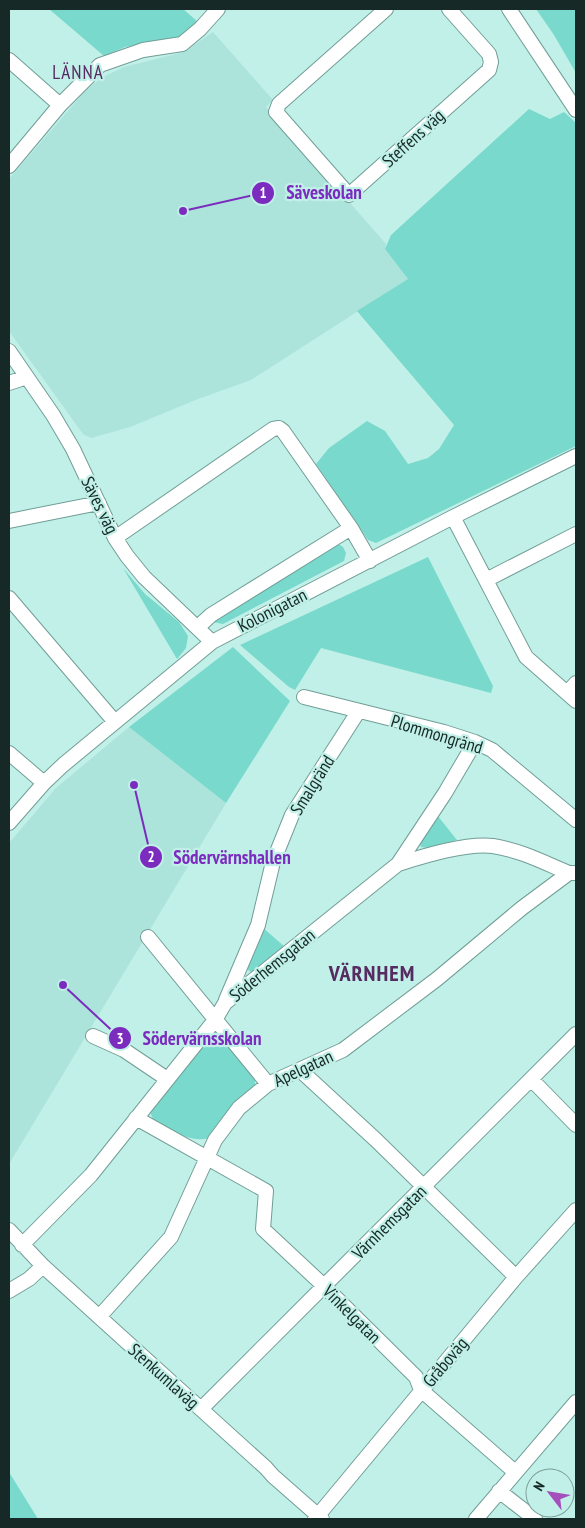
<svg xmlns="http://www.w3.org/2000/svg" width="585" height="1528" viewBox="0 0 585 1528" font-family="'PT Sans Narrow',sans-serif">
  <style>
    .built { fill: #ace3da }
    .green { fill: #79d9cc }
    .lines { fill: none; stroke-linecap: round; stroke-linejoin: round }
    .minor-casing { stroke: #719e97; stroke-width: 16 }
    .minor { stroke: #fff; stroke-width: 14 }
    .labels { text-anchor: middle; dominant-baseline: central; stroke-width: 4.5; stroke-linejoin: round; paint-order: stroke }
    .street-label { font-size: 18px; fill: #162926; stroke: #c1f0e8 }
    .neighbourhood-label { font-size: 19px; letter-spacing: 1px; fill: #552b61; stroke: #c1f0e8 }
    .district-label { font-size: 22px; font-weight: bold; letter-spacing: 1px; fill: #552b61; stroke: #c1f0e8 }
    .leader { fill: none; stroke: #7b2cbf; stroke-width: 2 }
    .callout-dot { fill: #7b2cbf; stroke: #c1f0e8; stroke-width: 2 }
    .mark-label { font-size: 15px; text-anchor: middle; font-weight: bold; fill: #fff }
    .callout-label { font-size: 19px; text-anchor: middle; font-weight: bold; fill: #7b2cbf; stroke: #c1f0e8; stroke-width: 4.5; stroke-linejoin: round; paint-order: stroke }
  </style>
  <rect width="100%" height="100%" fill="#c1f0e8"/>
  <!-- built -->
  <path class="built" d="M213,32L273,100L266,107L386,244L385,249L408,279L251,380L198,399L130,427L91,438L83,434L9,331V179L86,90L103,77L124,67L184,52Z
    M129,727L226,803L9,1164V843L56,788Z"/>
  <!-- green -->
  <path class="green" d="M49,9H183L197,21L187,32L178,38L125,47L104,56Z
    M536,9H576V73L554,35Z
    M529,109L550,119L564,112L574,121L576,124V446L376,543L368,540L316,464L329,448L367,421L385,431L408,464L428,458L439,449L454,425L357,311L408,279L385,249L391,235Z
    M337,543L343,547L346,553L344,561L223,624L213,622Z
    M428,557L493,686L491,693L321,648L295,690L289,687L240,645Z
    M123,568L145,594L179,622L188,636L186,648L177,659Z
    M233,647L290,701L226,803L129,727Z
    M437,815L457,840L428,848L421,847L419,841Z
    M262,927L285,947L252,973L247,969Z
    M213,1032L221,1035L255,1080V1089L209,1138C189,1144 171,1128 153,1119L150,1112Z
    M9,1472L38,1519H9Z"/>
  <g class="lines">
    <defs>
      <path id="minor" d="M386,9L279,104L276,112L349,195L489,70L491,62L489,54L449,9
        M509,9L576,110
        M9,60L60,105
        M9,166L60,105L100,65L143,50L182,44L200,29L218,9
        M9,351L53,415L73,449L115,538L127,556L144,577L212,642
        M9,383L27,377
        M453,517L526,657L576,701
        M9,521L99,503
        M115,538L273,429L279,428L283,431L351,528L370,561
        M486,580L576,534
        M9,598L115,722
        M198,627L211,615L351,528
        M567,693L576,683
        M304,697L444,732L475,742L492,750L576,820
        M9,753L44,783
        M9,823L44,783L63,765L212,642L453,517L576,456
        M398,864L445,793L475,742
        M148,937L268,1084
        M226,1000L258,925L273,862L292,815L358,712
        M93,1036L124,1050L167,1079
        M300,1070L376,1140L516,1277
        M531,1079L576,1125
        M136,1118L266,1191L263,1229L324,1286L416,1377L421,1390L515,1472
        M9,1230L43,1266L266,1468L273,1476L322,1519
        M22,1245L91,1175L215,1020L225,1003L398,864C424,856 465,843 493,846C520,850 545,863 569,873H576
        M9,1291L29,1279L43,1266
        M99,1317L171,1237L215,1140L239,1108L268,1084L343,1050L437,979L522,908L569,873
        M201,1409L576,1034
        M499,1491L535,1519
        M315,1519L516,1277L576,1210
        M476,1519L576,1402"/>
    </defs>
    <!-- minor casing -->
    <use href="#minor" class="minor-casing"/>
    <!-- minor -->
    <use href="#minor" class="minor"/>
  </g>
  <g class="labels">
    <!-- street labels -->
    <g class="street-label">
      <text transform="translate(413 138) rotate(-42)">Steffens väg</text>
      <text transform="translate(100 505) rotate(64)">Säves väg</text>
      <text transform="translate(272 610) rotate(-27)">Kolonigatan</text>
      <text transform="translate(437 734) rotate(17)">Plommongränd</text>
      <text transform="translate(312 785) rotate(-58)">Smalgränd</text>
      <text transform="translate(272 965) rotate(-39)">Söderhemsgatan</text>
      <text transform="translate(303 1068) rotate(-25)">Apelgatan</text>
      <text transform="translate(389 1222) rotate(-45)">Värnhemsgatan</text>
      <text transform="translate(352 1314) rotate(45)">Vinkelgatan</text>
      <text transform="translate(445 1362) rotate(-50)">Gråboväg</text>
      <text transform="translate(164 1376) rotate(42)">Stenkumlaväg</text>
    </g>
    <!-- neighbourhood labels -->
    <g class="neighbourhood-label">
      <text x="78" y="72">LÄNNA</text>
    </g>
    <!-- district labels -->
    <g class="district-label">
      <text x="372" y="973">VÄRNHEM</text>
    </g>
  </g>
  <!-- callouts -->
  <path class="leader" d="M183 211L263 193M134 785L151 857M63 985L120 1038"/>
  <g class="callout-dot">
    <circle cx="183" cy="211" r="5"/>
    <circle cx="134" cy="785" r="5"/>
    <circle cx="63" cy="985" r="5"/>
    <circle cx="263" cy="193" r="12"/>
    <circle cx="151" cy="857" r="12"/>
    <circle cx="120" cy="1038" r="12"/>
  </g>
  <g class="mark-label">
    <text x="263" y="198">1</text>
    <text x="151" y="862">2</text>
    <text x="120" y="1044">3</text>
  </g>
  <g class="callout-label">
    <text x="324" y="199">Säveskolan</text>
    <text x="232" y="864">Södervärnshallen</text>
    <text x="202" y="1045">Södervärnsskolan</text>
  </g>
  <!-- border -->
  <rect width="585" height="1528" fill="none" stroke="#162926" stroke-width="20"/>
  <!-- north arrow -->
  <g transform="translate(550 1493) rotate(301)"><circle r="24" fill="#c1f0e8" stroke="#7da09a"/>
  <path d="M0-4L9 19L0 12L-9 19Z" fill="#a54fbd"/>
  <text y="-8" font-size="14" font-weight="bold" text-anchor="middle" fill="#162926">N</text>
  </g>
</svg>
